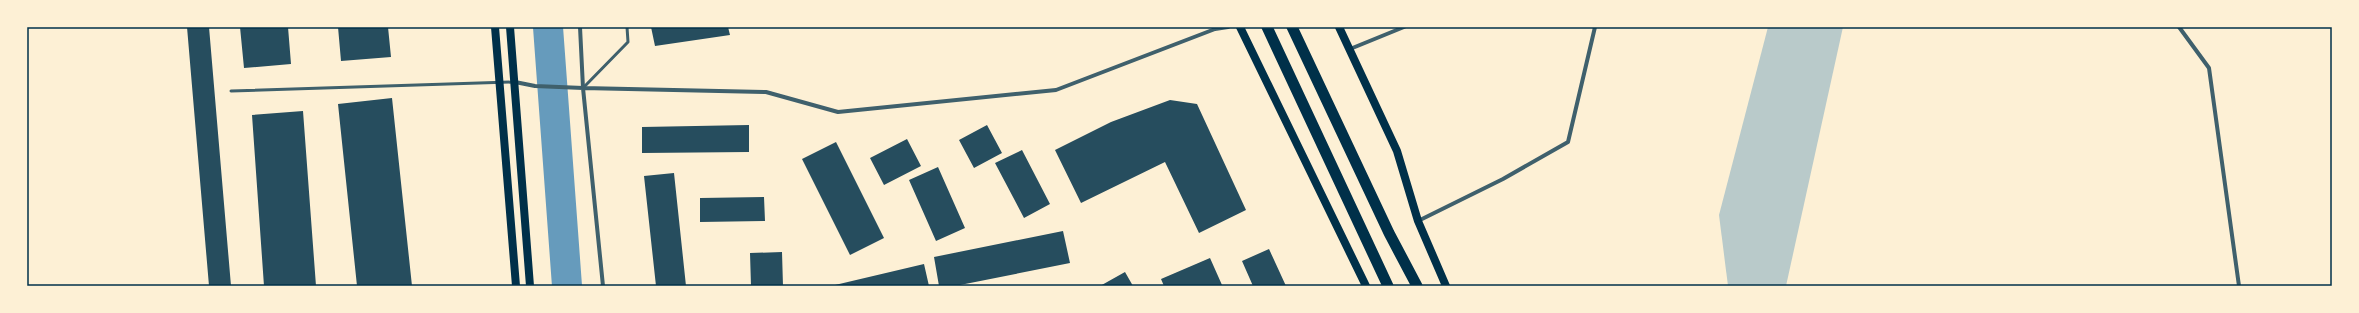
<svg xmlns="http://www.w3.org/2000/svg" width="2359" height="313" viewBox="0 0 2359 313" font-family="'Public Sans',sans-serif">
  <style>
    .green { fill: #b9caca }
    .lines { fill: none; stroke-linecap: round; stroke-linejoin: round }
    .river { stroke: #669bbc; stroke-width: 30 }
    .building { fill: #264d5e }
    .service { stroke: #3f606c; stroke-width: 3 }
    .minor { stroke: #3f606c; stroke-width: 4 }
    .secondary { stroke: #003049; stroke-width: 8 }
    .trunk { stroke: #003049; stroke-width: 11 }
    .neatline { fill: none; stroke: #003049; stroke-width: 1.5 }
  </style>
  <rect width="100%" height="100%" fill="#fdf0d5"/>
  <!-- green -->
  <path class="green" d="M1768,27H1843L1786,286H1728L1719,215Z"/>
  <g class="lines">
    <!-- river -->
    <path class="river" d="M548,27L567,286"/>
  </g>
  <!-- building -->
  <path class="building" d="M187,27H209L231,286H209Z
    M240,27H288L291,64L244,68Z
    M338,27H388L391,57L341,61Z
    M651,27H728L730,35L655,46Z
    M392,98L412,286H357L338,104Z
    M1170,100L1197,104L1246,210L1199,233L1165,162L1081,203L1055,150L1111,122Z
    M303,111L316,286H264L252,115Z
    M749,125V152L642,153V127Z
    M987,125L1002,153L974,168L959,140Z
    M907,139L921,166L884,185L870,158Z
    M836,142L884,238L850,255L802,159Z
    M1022,150L1050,204L1024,218L995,163Z
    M938,167L965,228L936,241L909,180Z
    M674,173L686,286H656L644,176Z
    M764,197L765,221L700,222V198Z
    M1063,231L1070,263L955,286H939L934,257Z
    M1269,249L1286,286H1253L1242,261Z
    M782,252L783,286H751L750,253Z
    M1210,258L1222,285L1164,286L1161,279Z
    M924,264L929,286H835V285Z
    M1125,272L1133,286H1100Z"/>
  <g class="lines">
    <!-- service -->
    <path class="service" d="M583,88L628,42L627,27
      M231,91L513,82"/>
    <!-- minor -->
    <path class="minor" d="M580,27L583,88L603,286
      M2179,27L2209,68L2239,286
      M1350,49L1404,27
      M515,82L535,86L583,88L766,92L838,112L1056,90L1215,29L1228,27
      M1418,221L1503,179L1568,142L1595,27"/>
    <!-- secondary -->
    <path class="secondary" d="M495,27L516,286
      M510,27L530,286
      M1240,27L1366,286
      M1339,27L1397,151L1418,221L1446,286"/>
    <!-- trunk -->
    <path class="trunk" d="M1267,27L1388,286
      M1292,27L1389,233L1417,286"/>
  </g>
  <!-- border -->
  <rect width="2359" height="313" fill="none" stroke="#fdf0d5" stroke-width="56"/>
  <rect x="28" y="28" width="2303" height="257" class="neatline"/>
</svg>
